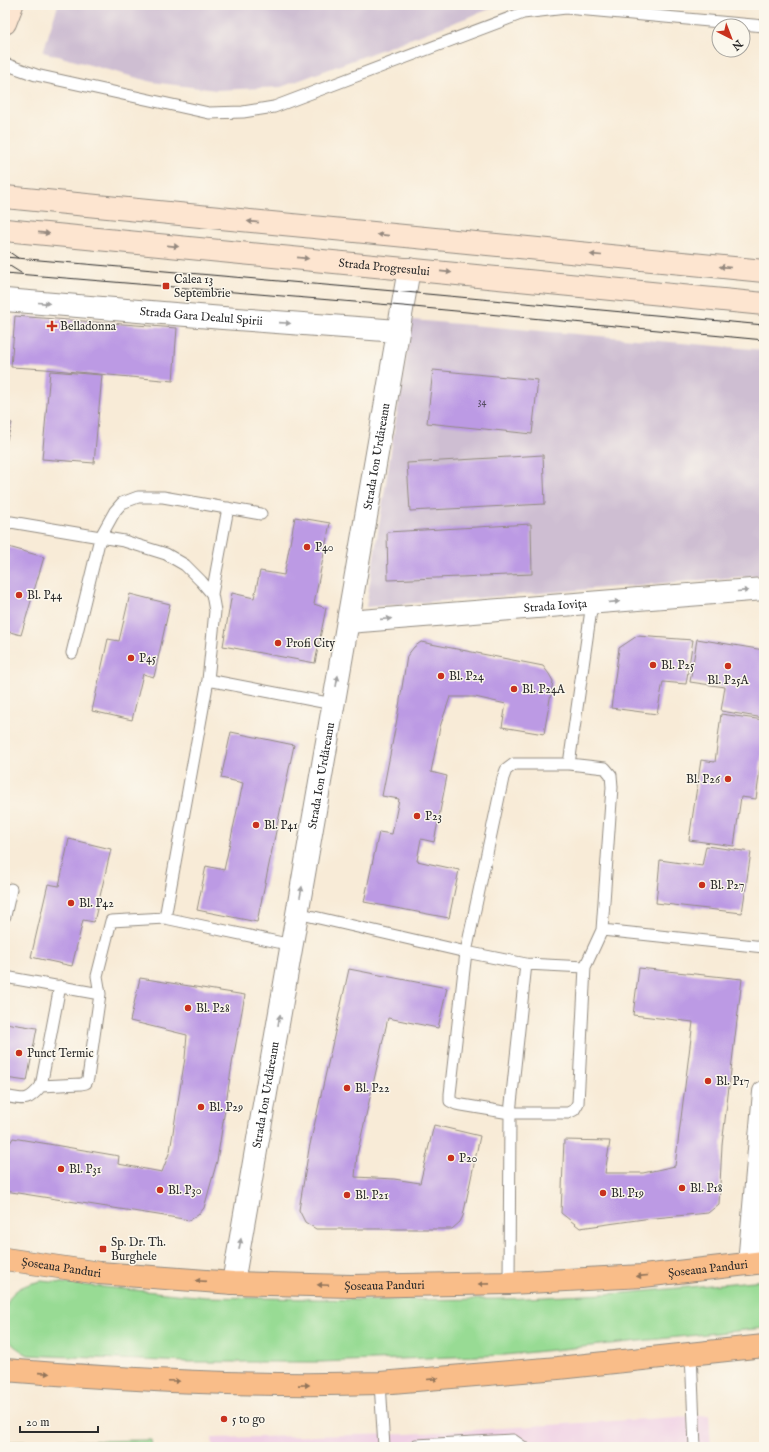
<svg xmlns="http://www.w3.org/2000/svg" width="769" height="1452" viewBox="0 0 769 1452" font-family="'IM FELL English',serif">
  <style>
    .built { fill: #f0d0e5 }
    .industrial { fill: #cebed2 }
    .green { fill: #98db94; stroke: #628360 }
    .building { fill: #bc9ae4 }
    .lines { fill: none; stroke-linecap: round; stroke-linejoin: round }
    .lane-casing { stroke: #928b81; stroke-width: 13 }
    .street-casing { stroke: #928b81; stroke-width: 24 }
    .secondary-casing { stroke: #928b81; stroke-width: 24 }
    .primary-casing { stroke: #928b81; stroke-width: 24 }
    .lane { stroke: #fff; stroke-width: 11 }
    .street { stroke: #fff; stroke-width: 22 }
    .secondary { stroke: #fde5d0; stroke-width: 22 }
    .primary { stroke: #f9bd89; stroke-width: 22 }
    .tram { stroke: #2b2b2b; stroke-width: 1 }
    .oneway { fill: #94887e }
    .oneway2 { fill: #a0a0a0 }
    .oneway3 { fill: #92745a }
    .poi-dot { fill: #c8321e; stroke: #fbf7ec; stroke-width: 1.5 }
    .labels { text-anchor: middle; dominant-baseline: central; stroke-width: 3; stroke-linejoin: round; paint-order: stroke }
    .number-label { font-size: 10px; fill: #4f4759 }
    .street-label { font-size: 12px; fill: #2b2b2b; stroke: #fbf7ec }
    .poi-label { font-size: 12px; fill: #2b2b2b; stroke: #fbf7ec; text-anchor: start }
  </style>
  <rect width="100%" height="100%" fill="#fbf7ec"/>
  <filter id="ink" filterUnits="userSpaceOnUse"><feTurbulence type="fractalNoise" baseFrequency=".025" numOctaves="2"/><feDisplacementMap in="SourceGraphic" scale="8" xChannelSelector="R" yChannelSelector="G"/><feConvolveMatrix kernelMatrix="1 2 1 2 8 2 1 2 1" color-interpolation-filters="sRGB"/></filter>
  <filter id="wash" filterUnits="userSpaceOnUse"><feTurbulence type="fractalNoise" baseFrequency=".012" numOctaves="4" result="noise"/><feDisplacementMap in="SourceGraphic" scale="16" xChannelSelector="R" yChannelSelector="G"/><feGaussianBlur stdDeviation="0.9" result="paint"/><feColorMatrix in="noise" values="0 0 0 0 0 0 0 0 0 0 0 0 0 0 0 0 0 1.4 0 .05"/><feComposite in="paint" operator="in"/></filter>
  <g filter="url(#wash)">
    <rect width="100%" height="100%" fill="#f8ebd7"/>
    <!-- built -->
    <path class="built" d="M709,1415L711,1447H213L212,1438L407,1434Z"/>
    <!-- industrial -->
    <path class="industrial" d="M58,5H501L281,87L216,90L152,82L43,52Z
      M412,320L764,350V575L366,607Z"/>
    <!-- green -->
    <path class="green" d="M764,1280V1328L505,1355L320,1362H187L28,1355C11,1345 5,1341 5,1319C5,1293 18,1286 41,1281L206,1297L366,1300L506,1299L625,1293Z
      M151,1440L152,1447H5V1442Z"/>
    <g id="blocks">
      <!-- building -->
      <path class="building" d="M15,316L177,328L173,381L45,369L11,367Z
        M5,319H9L6,347H5Z
        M433,370L538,380L532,434L427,423Z
        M50,371L102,375L94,463L42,459Z
        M5,420L12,423L5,446Z
        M543,455L545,504L410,511L407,463Z
        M295,517L330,523L314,604L326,608L315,663L223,646L232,593L254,598L260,571L284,575Z
        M531,524L532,574L388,580L387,532Z
        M5,546L44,557L21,635L10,632L5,646Z
        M130,594L170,604L154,677L143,674L132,720L92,711L108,639L119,641Z
        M637,636L693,640L686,684L663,682L657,714L611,708L619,648Z
        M697,639L764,650V718L721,711L725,687L690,682Z
        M421,642L543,666L549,674L553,681L544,734L502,727L506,704L475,697H450L440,727L431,772L447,776L434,842L421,839L417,861L459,870L449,918L364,902L379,832L392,834L399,799L382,796L397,719L407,656L414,647Z
        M721,714L764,720V739L756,799L741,797L734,846L689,840L701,760L715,762Z
        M231,732L294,745L257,922L197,910L206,866L224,870L243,783L221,778Z
        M69,839L111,849L94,922L83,920L72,966L31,957L48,884L59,886Z
        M706,846L751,852L742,913L656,903L660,860L702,866Z
        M639,968L742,979L722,1145L719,1204L708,1213L644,1219L580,1228L561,1213L564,1140L610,1141L605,1173H643L675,1166L693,1022L633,1015Z
        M349,969L447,988L438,1028L388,1018L357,1155L355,1177L394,1179L420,1183L434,1125L480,1136L463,1216L460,1222L452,1229H316L305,1222L299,1210L309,1149Z
        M140,978L245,995L232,1064L217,1161L204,1208L198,1215L190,1220L5,1191V1142L10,1143L13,1138L119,1156L118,1164L162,1172L170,1151L185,1058L187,1035L130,1021Z
        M5,1023L37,1028L27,1081L5,1078Z"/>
    </g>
  </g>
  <g filter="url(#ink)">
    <use href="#blocks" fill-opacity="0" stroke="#928b81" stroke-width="1"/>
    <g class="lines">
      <defs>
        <path id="lane" d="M5,64L36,75L209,113L243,112L274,107L523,13L566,8L764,26
          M5,525L11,522L124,541L166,554L185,565L201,581L212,594
          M72,653L100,538L115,511L122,503L138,497H163L261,514
          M208,680L333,704
          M514,764H569L605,768L611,775L612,787L602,930L585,967L526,964L466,952L503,778L506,770Z
          M569,764L592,603
          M297,913L466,952L450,1094V1101L456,1104L510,1113H568L574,1110L578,1103L585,967
          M5,916L11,889
          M165,918L208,680L215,611L212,594L228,508
          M602,930L764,947
          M5,977L100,994
          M41,1086L81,1084L86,1083L88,1078L100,994L97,976L111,921L165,918L292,945
          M5,1096C25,1100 28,1102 41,1086L60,986
          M509,1283L510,1113L526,964
          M691,1354L695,1447
          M380,1383L384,1447
          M416,1447V1445L513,1440L523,1447"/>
        <g id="street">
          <path id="s1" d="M5,300L223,318L398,331"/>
          <path id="s2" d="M348,622L764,589"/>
          <path d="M749,1264L764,1092"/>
          <path id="s3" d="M233,1283L409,269"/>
        </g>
        <g id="secondary">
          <path d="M5,23L12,5"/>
          <path d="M5,197L764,271"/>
          <path id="s4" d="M5,230L764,304"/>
        </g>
        <g id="primary">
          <path id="s5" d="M5,1259L99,1273L233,1283L351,1286L509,1283L643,1276L764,1262"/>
          <path d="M5,1370C130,1380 255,1387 380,1383L558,1368L764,1346"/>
        </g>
      </defs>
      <!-- lane casing -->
      <use href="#lane" class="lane-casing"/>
      <!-- street casing -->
      <use href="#street" class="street-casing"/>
      <!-- secondary casing -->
      <use href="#secondary" class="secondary-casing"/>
      <!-- primary casing -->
      <use href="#primary" class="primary-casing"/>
      <!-- lane -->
      <use href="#lane" class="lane"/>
      <!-- street -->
      <use href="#street" class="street"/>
      <!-- secondary -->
      <use href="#secondary" class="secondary"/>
      <!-- primary -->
      <use href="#primary" class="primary"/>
      <!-- tram -->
      <path class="tram" d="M5,249L18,258
        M5,257L405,292L764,325
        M5,263L21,273
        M5,273L403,306L764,340"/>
    </g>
    <!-- one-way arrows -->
    <defs><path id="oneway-solid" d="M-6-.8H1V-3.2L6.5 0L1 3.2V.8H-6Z"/></defs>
    <g class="oneway">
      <use href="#oneway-solid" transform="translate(253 222) rotate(-174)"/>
      <use href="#oneway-solid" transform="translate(44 233) rotate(6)"/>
      <use href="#oneway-solid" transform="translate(383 235) rotate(-174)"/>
      <use href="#oneway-solid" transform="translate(173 246) rotate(6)"/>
      <use href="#oneway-solid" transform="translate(596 255) rotate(-175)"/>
      <use href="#oneway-solid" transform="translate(303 258) rotate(6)"/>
      <use href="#oneway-solid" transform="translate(725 267) rotate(-175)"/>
      <use href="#oneway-solid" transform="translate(446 272) rotate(6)"/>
    </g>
    <g class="oneway2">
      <use href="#oneway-solid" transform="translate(44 303) rotate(5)"/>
      <use href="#oneway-solid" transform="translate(285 323) rotate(4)"/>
      <use href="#oneway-solid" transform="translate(743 591) rotate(-5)"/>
      <use href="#oneway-solid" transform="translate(614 602) rotate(-5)"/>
      <use href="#oneway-solid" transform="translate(386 619) rotate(-4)"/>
      <use href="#oneway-solid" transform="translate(337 681) rotate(-80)"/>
      <use href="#oneway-solid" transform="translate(301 892) rotate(-80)"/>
      <use href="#oneway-solid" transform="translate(279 1020) rotate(-80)"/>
      <use href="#oneway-solid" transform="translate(240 1244) rotate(-80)"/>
    </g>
    <g class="oneway3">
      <use href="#oneway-solid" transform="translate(642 1276) rotate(175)"/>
      <use href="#oneway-solid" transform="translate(201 1281) rotate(-176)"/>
      <use href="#oneway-solid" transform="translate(484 1284) rotate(179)"/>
      <use href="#oneway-solid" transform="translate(323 1285) rotate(-178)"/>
      <use href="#oneway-solid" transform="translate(44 1373) rotate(4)"/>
      <use href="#oneway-solid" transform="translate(433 1379) rotate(-5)"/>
      <use href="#oneway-solid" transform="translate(174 1381) rotate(3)"/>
      <use href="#oneway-solid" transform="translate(304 1385) rotate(-1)"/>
    </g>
  </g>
  <!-- markers -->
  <g class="poi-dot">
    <rect x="162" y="282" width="8" height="8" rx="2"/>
    <path d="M50 320h4v4h4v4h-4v4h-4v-4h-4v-4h4z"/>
    <circle cx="307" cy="547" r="4"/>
    <circle cx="19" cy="595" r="4"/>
    <circle cx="278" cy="643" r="4"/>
    <circle cx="131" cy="658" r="4"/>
    <circle cx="653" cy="665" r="4"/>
    <circle cx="728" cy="666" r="4"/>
    <circle cx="441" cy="676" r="4"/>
    <circle cx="514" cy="689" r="4"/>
    <circle cx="728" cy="779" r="4"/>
    <circle cx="417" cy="816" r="4"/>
    <circle cx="256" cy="825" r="4"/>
    <circle cx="702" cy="885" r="4"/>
    <circle cx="71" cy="903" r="4"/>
    <circle cx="188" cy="1008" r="4"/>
    <circle cx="19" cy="1053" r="4"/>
    <circle cx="708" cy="1081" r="4"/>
    <circle cx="347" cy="1088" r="4"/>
    <circle cx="201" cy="1107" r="4"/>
    <circle cx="451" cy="1158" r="4"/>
    <circle cx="61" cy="1169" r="4"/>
    <circle cx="682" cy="1188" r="4"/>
    <circle cx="160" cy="1190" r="4"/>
    <circle cx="603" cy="1193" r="4"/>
    <circle cx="347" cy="1195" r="4"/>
    <rect x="99" y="1245" width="8" height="8" rx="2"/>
    <circle cx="224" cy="1419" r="4"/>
  </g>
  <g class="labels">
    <!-- number labels -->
    <g class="number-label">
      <text x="482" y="402">34</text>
    </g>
    <!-- street labels -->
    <g class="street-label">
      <text stroke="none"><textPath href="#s4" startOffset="381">Strada Progresului</textPath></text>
      <text stroke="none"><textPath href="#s1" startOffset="197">Strada Gara Dealul Spirii</textPath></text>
      <text stroke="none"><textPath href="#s3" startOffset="839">Strada Ion Urdăreanu</textPath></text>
      <text stroke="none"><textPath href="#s2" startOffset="208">Strada Iovița</textPath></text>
      <text stroke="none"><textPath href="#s3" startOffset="515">Strada Ion Urdăreanu</textPath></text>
      <text stroke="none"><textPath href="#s3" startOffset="191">Strada Ion Urdăreanu</textPath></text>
      <text stroke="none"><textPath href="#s5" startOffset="57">Șoseaua Panduri</textPath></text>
      <text stroke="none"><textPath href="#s5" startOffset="705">Șoseaua Panduri</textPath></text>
      <text stroke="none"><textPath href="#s5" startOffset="381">Șoseaua Panduri</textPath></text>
    </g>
    <!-- poi labels -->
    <g class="poi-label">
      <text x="174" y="279">Calea 13<tspan x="174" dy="14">Septembrie</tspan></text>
      <text x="60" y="326">Belladonna</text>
      <text x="315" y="547">P40</text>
      <text x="27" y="595">Bl. P44</text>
      <text x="286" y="643">Profi City</text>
      <text x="139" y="658">P45</text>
      <text x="661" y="665">Bl. P25</text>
      <text x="449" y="676">Bl. P24</text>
      <text x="728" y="680" text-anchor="middle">Bl. P25A</text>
      <text x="522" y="689">Bl. P24A</text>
      <text x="720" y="779" text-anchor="end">Bl. P26</text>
      <text x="425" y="816">P23</text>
      <text x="264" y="825">Bl. P41</text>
      <text x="710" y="885">Bl. P27</text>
      <text x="79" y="903">Bl. P42</text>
      <text x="196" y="1008">Bl. P28</text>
      <text x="27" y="1053">Punct Termic</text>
      <text x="716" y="1081">Bl. P17</text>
      <text x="355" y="1088">Bl. P22</text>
      <text x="209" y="1107">Bl. P29</text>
      <text x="459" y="1158">P20</text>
      <text x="69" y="1169">Bl. P31</text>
      <text x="690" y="1188">Bl. P18</text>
      <text x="168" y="1190">Bl. P30</text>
      <text x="611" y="1193">Bl. P19</text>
      <text x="355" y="1195">Bl. P21</text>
      <text x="111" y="1242">Sp. Dr. Th.<tspan x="111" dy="14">Burghele</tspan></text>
      <text x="232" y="1419">5 to go</text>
    </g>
  </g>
  <!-- margin -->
  <rect width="769" height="1452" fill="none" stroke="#fbf7ec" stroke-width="20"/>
  <!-- north arrow -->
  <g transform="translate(731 38) rotate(138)"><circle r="19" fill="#fbf7ec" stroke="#a8a59f"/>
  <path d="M0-3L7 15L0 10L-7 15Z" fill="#c8321e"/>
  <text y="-6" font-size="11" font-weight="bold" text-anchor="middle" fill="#2b2b2b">N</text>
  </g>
  <!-- scale -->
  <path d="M20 1426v6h78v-6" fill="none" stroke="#2b2b2b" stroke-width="2"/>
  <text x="26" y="1426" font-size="12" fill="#2b2b2b" stroke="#fbf7ec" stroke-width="3" paint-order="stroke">20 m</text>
</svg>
